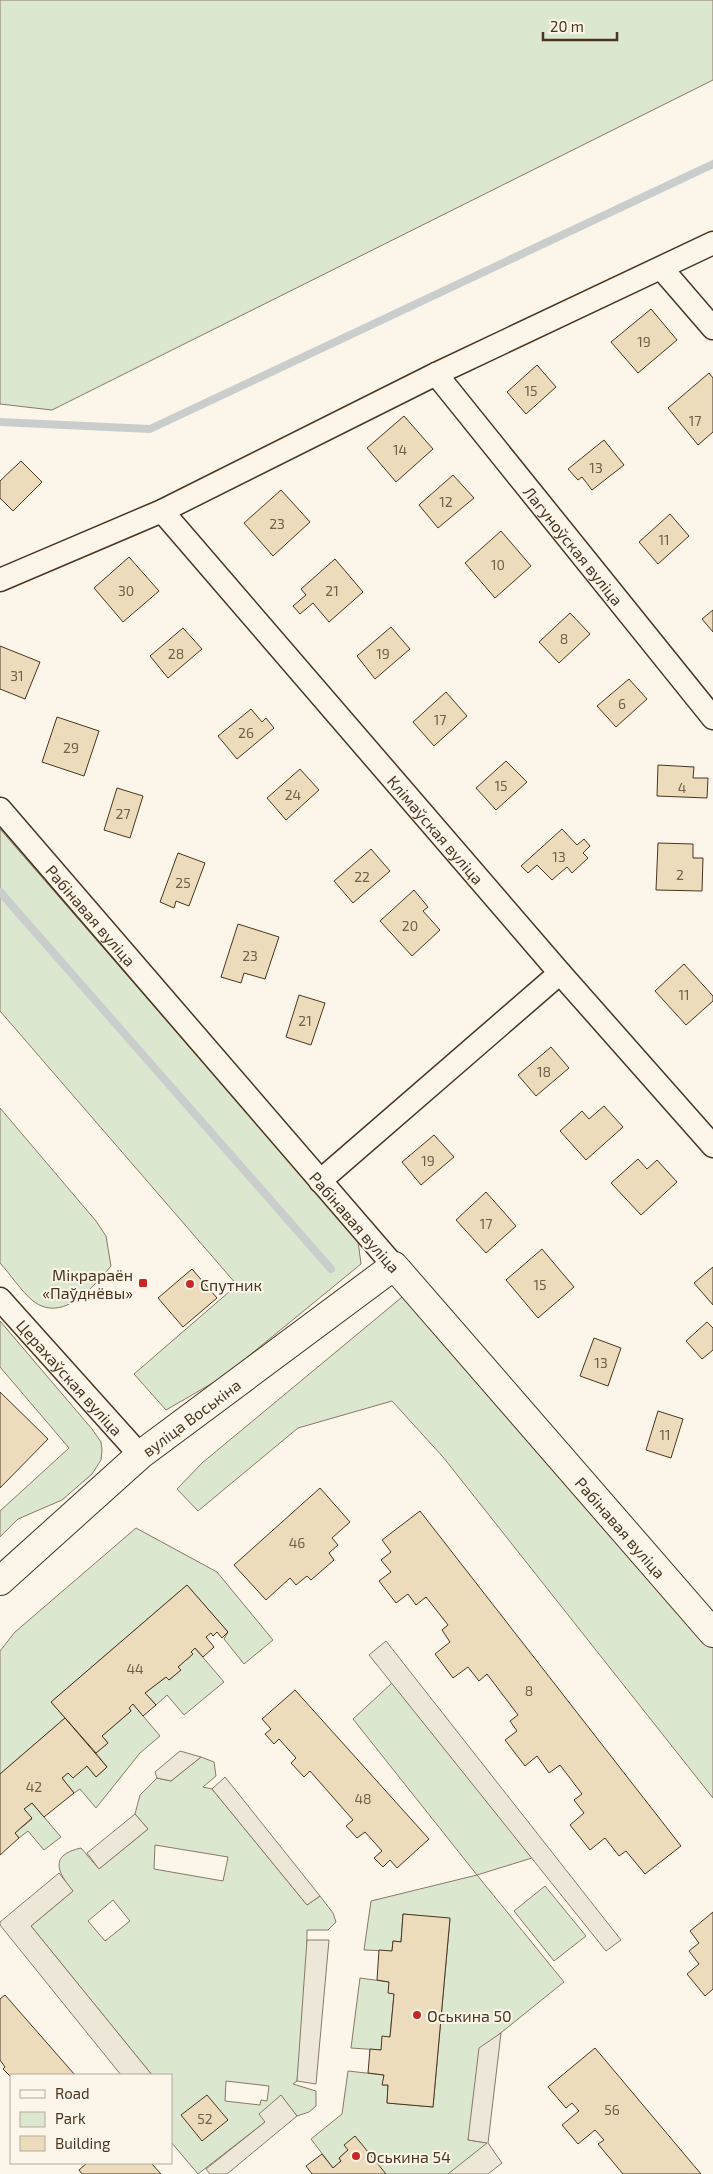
<svg xmlns="http://www.w3.org/2000/svg" width="713" height="2174" viewBox="0 0 713 2174" font-family="'Exo 2',sans-serif">
  <style>
    .green { fill: #dce7d0; stroke: #887966; fill-rule: evenodd }
    .parking { fill: #ede7d9; stroke: #887966 }
    .lines { fill: none; stroke-linecap: round; stroke-linejoin: round }
    .stream { stroke: #c9cecd; stroke-width: 8 }
    .building { fill: #ecdcbc; stroke: #4a3520 }
    .street-casing { stroke: #4a3520; stroke-width: 25 }
    .secondary-casing { stroke: #4a3520; stroke-width: 30 }
    .street { stroke: #fbf6e9; stroke-width: 22 }
    .secondary { stroke: #fbf6e9; stroke-width: 28 }
    .poi-dot { fill: #c62828; stroke: #fbf6e9; stroke-width: 2 }
    .labels { text-anchor: middle; dominant-baseline: central; stroke-width: 4; stroke-linejoin: round; paint-order: stroke }
    .number-label { font-size: 14px; fill: #725f47 }
    .street-label { font-size: 16px; fill: #4a3520; stroke: #fbf6e9 }
    .poi-label { font-size: 16px; fill: #4a3520; stroke: #fbf6e9; text-anchor: start }
  </style>
  <rect width="100%" height="100%" fill="#fbf6e9"/>
  <!-- green -->
  <path class="green" d="M0,0H713V80L52,410L0,404Z
    M0,829L358,1241L361,1264L223,1377L166,1410L134,1374L237,1285L0,1011Z
    M0,1108L96,1221L106,1236L111,1266C94,1286 63,1324 33,1301C21,1291 11,1275 0,1263Z
    M413,1288L713,1633V1798L443,1457L392,1401L298,1428L198,1511L177,1489L202,1463Z
    M0,1321L92,1429L101,1442L102,1450L101,1460L92,1474L62,1500L18,1519L0,1537V1511L69,1448L0,1367Z
    M136,1528L217,1572L273,1640L244,1664L224,1639L228,1632L187,1585L51,1702L65,1718L0,1774V1651L15,1632Z
    M195,1648L224,1682L184,1715L167,1695L156,1705L145,1693L166,1677L169,1680L181,1670L178,1667L193,1654L191,1652Z
    M392,1683L532,1858L477,1875L564,1982L492,2040L468,2140L488,2143L449,2174H386L348,2150L339,2158L341,2161L333,2168L311,2139L342,2114L348,2071L384,2075L383,2085H388L387,2103L433,2107L450,1919L403,1914L401,1942L393,1941L392,1951L364,1950L371,1901L477,1875L353,1719Z
    M133,1704L160,1736L140,1753L96,1808L80,1789L74,1793L62,1778L68,1773L87,1766L96,1777L107,1767L96,1753L108,1743L102,1736L131,1711L129,1708Z
    M201,1757L214,1762L216,1776L203,1787L212,1789L307,1905L320,1896L333,1913L336,1922L328,1930H307C307,1981 302,2031 297,2081L293,2084L316,2091V2106L309,2112L297,2116L281,2096L265,2122L198,2174L171,2142V2075H152L31,1926L73,1891C57,1872 49,1855 81,1848L99,1869L148,1829L135,1814L140,1795L157,1778L171,1781ZM155,1845L228,1857L223,1881L154,1869ZM113,1900L130,1921L105,1941L88,1921ZM226,2081L269,2086L267,2101L261,2100L260,2105L225,2101Z
    M32,1803L61,1837L44,1850L28,1831L19,1838L15,1833L32,1819L24,1809Z
    M545,1886L586,1936L554,1961L514,1911Z
    M360,1978L389,1982L394,1994L390,2037L381,2050L351,2048Z"/>
  <!-- parking -->
  <path class="parking" d="M386,1641L621,1940L606,1951L369,1655Z
    M180,1751L201,1757L171,1781L157,1778L155,1772Z
    M225,1777L320,1896L307,1905L212,1789Z
    M135,1814L148,1829L99,1869L87,1853Z
    M59,1873L73,1891L31,1926L152,2075H121L0,1925V1922Z
    M307,1940H329L316,2084L297,2081Z
    M501,2033L488,2143L502,2163L488,2174H448L487,2143L468,2140L479,2048Z
    M281,2095L297,2116L227,2174H210L206,2169L265,2122L259,2114Z"/>
  <g class="lines">
    <!-- stream -->
    <path class="stream" d="M0,422L150,429L713,164
      M0,892L331,1269"/>
  </g>
  <!-- building -->
  <path class="building" d="M651,309L677,340L638,373L611,342Z
    M537,365L556,387L526,414L507,392Z
    M709,373L713,378V432L698,445L668,408Z
    M404,416L433,449L396,482L367,448Z
    M604,440L624,465L592,490L582,477L578,480L568,469Z
    M21,461L42,482L13,511L0,498V481Z
    M453,475L474,498L438,528L419,505Z
    M281,490L310,522L273,556L244,523Z
    M670,514L689,536L658,564L639,542Z
    M501,531L531,566L495,598L465,563Z
    M129,557L159,591L123,622L94,588Z
    M335,559L363,592L329,622L313,603L300,614L293,606L306,595L301,589Z
    M713,610V632L702,619Z
    M570,613L590,634L559,663L539,642Z
    M391,627L410,649L375,679L357,656Z
    M183,628L202,649L168,678L150,656Z
    M0,646L40,662L25,699L0,689Z
    M629,679L647,699L616,727L597,706Z
    M446,692L467,716L434,746L413,722Z
    M251,709L262,722L266,718L274,728L237,759L218,736Z
    M57,717L99,731L84,776L42,762Z
    M506,761L527,782L496,810L476,788Z
    M658,765L694,767L693,778H708L707,798L657,796Z
    M300,769L319,790L286,820L267,798Z
    M117,788L143,796L130,838L104,830Z
    M562,829L577,845L584,839L590,846L583,853L588,858L572,873L567,867L552,880L537,865L528,873L521,866Z
    M658,843L693,844V858H703L702,891L656,890Z
    M371,849L390,871L353,903L334,881Z
    M178,853L205,863L189,906L176,901L174,908L160,902Z
    M414,890L428,907L423,911L440,930L412,956L380,921Z
    M238,924L279,937L265,979L244,973L241,983L221,977Z
    M684,964L713,996V1001L686,1025L655,991Z
    M299,995L325,1003L311,1045L286,1037Z
    M551,1047L569,1068L536,1096L518,1075Z
    M604,1106L623,1127L586,1160L560,1131L582,1111L589,1119Z
    M434,1135L454,1157L421,1185L402,1162Z
    M638,1159L647,1169L657,1160L677,1182L641,1215L611,1183Z
    M486,1192L516,1226L486,1253L456,1220Z
    M542,1249L574,1287L538,1318L506,1280Z
    M713,1267V1305L694,1283Z
    M192,1269L217,1298L183,1327L158,1298Z
    M707,1322L713,1328V1350L702,1359L686,1341Z
    M594,1338L621,1348L608,1386L580,1376Z
    M0,1392L48,1439L0,1488Z
    M658,1411L683,1419L671,1458L646,1450Z
    M320,1488L350,1522L332,1538L338,1545L329,1553L334,1560L311,1580L307,1576L296,1585L290,1578L266,1600L234,1565Z
    M420,1511L681,1846L645,1874L626,1851L619,1856L605,1838L590,1850L570,1825L584,1813L574,1800L582,1794L560,1765L549,1773L537,1756L525,1766L505,1740L517,1731L510,1721L518,1715L487,1674L479,1681L468,1667L453,1678L435,1654L450,1642L442,1630L448,1625L426,1597L416,1605L408,1594L396,1603L379,1581L391,1572L381,1560L391,1552L382,1540Z
    M187,1585L228,1632L222,1638L217,1632L213,1636L211,1633L206,1637L214,1647L203,1657L195,1648L191,1652L193,1654L178,1667L181,1670L169,1680L166,1677L145,1693L156,1705L143,1716L133,1704L129,1708L131,1711L102,1736L108,1743L96,1753L51,1702Z
    M295,1690L429,1839L397,1868L390,1860L383,1867L374,1858L382,1851L365,1832L357,1838L346,1826L353,1820L310,1771L304,1777L291,1763L296,1758L279,1739L274,1744L265,1734L271,1729L262,1719Z
    M65,1718L107,1767L96,1777L87,1766L73,1778L68,1773L62,1778L74,1793L44,1817L32,1803L24,1809L32,1818L15,1833L19,1838L0,1855V1774Z
    M713,1912V1989L705,1996L687,1974L699,1964L689,1951L699,1943L690,1931Z
    M403,1914L450,1918L433,2107L387,2103L388,2085H382L384,2075L368,2073L370,2049L381,2050L382,2036L390,2037L394,1994L388,1993L389,1982L377,1980L379,1950L392,1951L393,1941L401,1942Z
    M5,1995L75,2075H11V2077L3,2069L5,2067L0,2060V1999Z
    M595,2048L701,2174H623L598,2144L604,2140L595,2130L578,2144L562,2125L579,2111L572,2103L566,2108L548,2087Z
    M207,2095L228,2120L202,2141L181,2115Z
    M355,2136L386,2174H312L306,2166L322,2154L333,2168L341,2161L339,2158L348,2150L344,2145Z
    M87,2163H151L161,2174H82L79,2170Z"/>
  <g class="lines">
    <defs>
      <g id="street">
        <path d="M662,269L713,328"/>
        <path id="s1" d="M436,374L713,718"/>
        <path id="s2" d="M162,511L560,973L713,1146"/>
        <path d="M0,580L162,511L436,374L713,243"/>
        <path id="s3" d="M0,809L394,1266"/>
        <path d="M320,1181L560,973"/>
        <path id="s4" d="M0,1299L140,1455"/>
      </g>
      <g id="secondary">
        <path id="s5" d="M0,1581L140,1455L394,1266L713,1633"/>
      </g>
    </defs>
    <!-- street casing -->
    <use href="#street" class="street-casing"/>
    <!-- secondary casing -->
    <use href="#secondary" class="secondary-casing"/>
    <!-- street -->
    <use href="#street" class="street"/>
    <!-- secondary -->
    <use href="#secondary" class="secondary"/>
  </g>
  <!-- markers -->
  <g class="poi-dot">
    <rect x="138" y="1278" width="10" height="10" rx="2.5"/>
    <circle cx="190" cy="1284" r="5"/>
    <circle cx="417" cy="2015" r="5"/>
    <circle cx="356" cy="2156" r="5"/>
  </g>
  <g class="labels">
    <!-- number labels -->
    <g class="number-label">
      <text x="644" y="341">19</text>
      <text x="531" y="390">15</text>
      <text x="695" y="420">17</text>
      <text x="400" y="449">14</text>
      <text x="596" y="467">13</text>
      <text x="446" y="501">12</text>
      <text x="277" y="523">23</text>
      <text x="664" y="539">11</text>
      <text x="498" y="564">10</text>
      <text x="126" y="590">30</text>
      <text x="332" y="590">21</text>
      <text x="564" y="638">8</text>
      <text x="176" y="653">28</text>
      <text x="383" y="653">19</text>
      <text x="17" y="675">31</text>
      <text x="622" y="703">6</text>
      <text x="440" y="719">17</text>
      <text x="246" y="732">26</text>
      <text x="71" y="747">29</text>
      <text x="501" y="785">15</text>
      <text x="682" y="787">4</text>
      <text x="293" y="794">24</text>
      <text x="123" y="813">27</text>
      <text x="559" y="856">13</text>
      <text x="680" y="874">2</text>
      <text x="362" y="876">22</text>
      <text x="183" y="882">25</text>
      <text x="410" y="925">20</text>
      <text x="250" y="955">23</text>
      <text x="684" y="994">11</text>
      <text x="305" y="1020">21</text>
      <text x="544" y="1071">18</text>
      <text x="428" y="1160">19</text>
      <text x="486" y="1223">17</text>
      <text x="540" y="1284">15</text>
      <text x="601" y="1362">13</text>
      <text x="665" y="1434">11</text>
      <text x="297" y="1542">46</text>
      <text x="135" y="1668">44</text>
      <text x="529" y="1690">8</text>
      <text x="34" y="1786">42</text>
      <text x="363" y="1798">48</text>
      <text x="612" y="2109">56</text>
      <text x="205" y="2118">52</text>
    </g>
    <!-- street labels -->
    <g class="street-label">
      <text stroke="none"><textPath href="#s1" startOffset="220">Лагуноўская вуліца</textPath></text>
      <text stroke="none"><textPath href="#s2" startOffset="420">Клімаўская вуліца</textPath></text>
      <text stroke="none"><textPath href="#s3" startOffset="140">Рабінавая вуліца</textPath></text>
      <text transform="translate(355 1222) rotate(49)">Рабінавая вуліца</text>
      <text stroke="none"><textPath href="#s4" startOffset="105">Церахаўская вуліца</textPath></text>
      <text stroke="none"><textPath href="#s5" startOffset="252">вуліца Воськіна</textPath></text>
      <text stroke="none"><textPath href="#s5" startOffset="851">Рабінавая вуліца</textPath></text>
    </g>
    <!-- poi labels -->
    <g class="poi-label">
      <text x="133" y="1274" text-anchor="end">Мікрараён<tspan x="133" dy="18">«Паўднёвы»</tspan></text>
      <text x="200" y="1284">Спутник</text>
      <text x="427" y="2015">Оськина 50</text>
      <text x="366" y="2156">Оськина 54</text>
    </g>
  </g>
  <!-- legend -->
  <rect x="10" y="2074" width="162" height="90" fill="#fbf6e9" stroke="#b4a999"/>
  <rect x="20" y="2090" width="25" height="8" fill="#fbf6e9" stroke="#b4a999"/>
  <text x="55" y="2099" font-size="15" fill="#4a3520">Road</text>
  <rect x="20" y="2112" width="25" height="15" fill="#dce7d0" stroke="#b4a999"/>
  <text x="55" y="2124" font-size="15" fill="#4a3520">Park</text>
  <rect x="20" y="2136" width="25" height="15" fill="#ecdcbc" stroke="#b4a999"/>
  <text x="55" y="2149" font-size="15" fill="#4a3520">Building</text>
  <!-- scale -->
  <path d="M543 32v8h74v-8" fill="none" stroke="#4a3520" stroke-width="2.5"/>
  <text x="550" y="32" font-size="15" fill="#4a3520" stroke="#fbf6e9" stroke-width="4" paint-order="stroke">20 m</text>
</svg>
